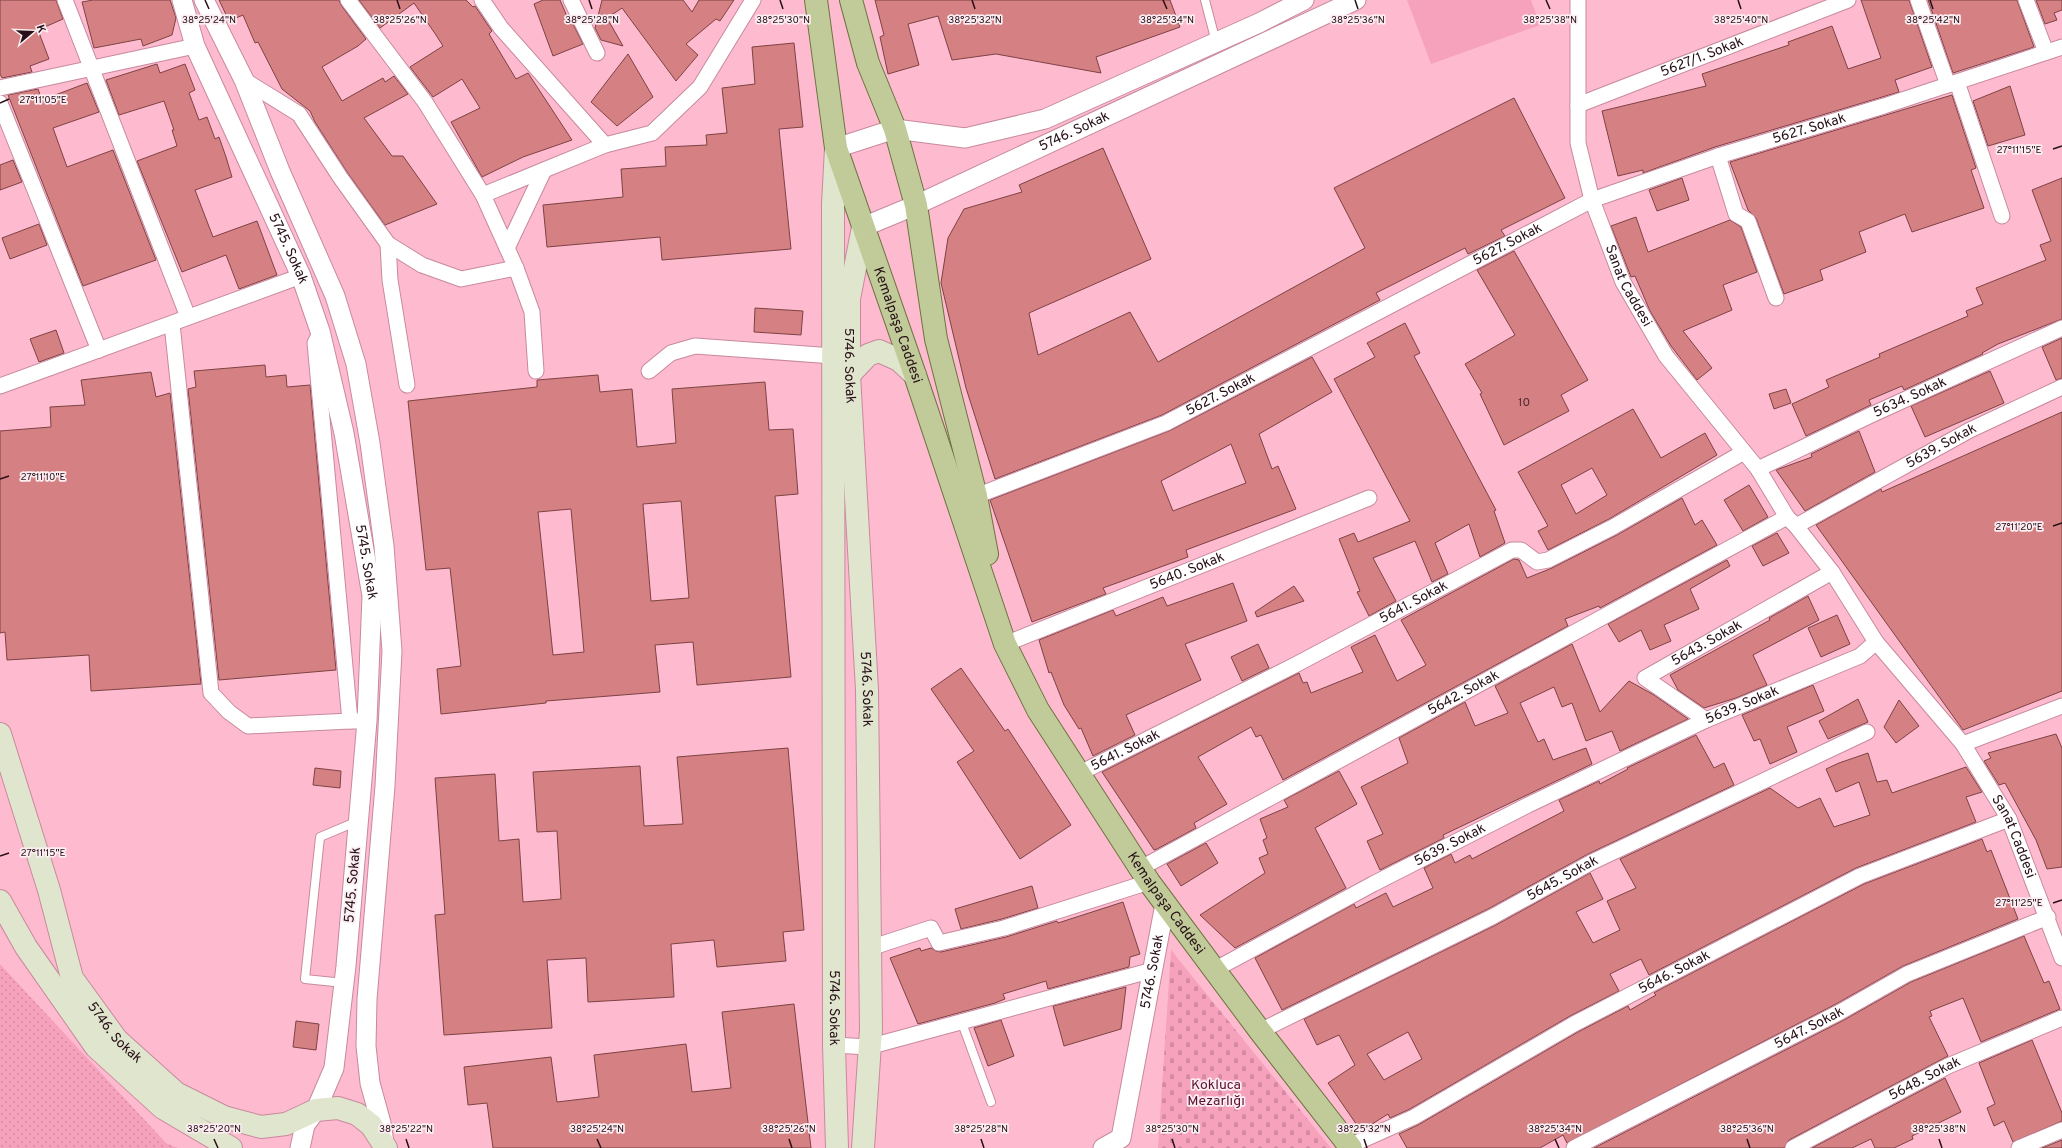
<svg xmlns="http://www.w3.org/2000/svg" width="2062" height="1148" viewBox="0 0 2062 1148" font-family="Overpass,sans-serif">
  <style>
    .cemetery { fill: url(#cemetery-stones) }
    .park { fill: url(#park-dots) }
    .pitch { fill: #f7a2bd }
    .building { fill: #d58082; stroke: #7d4244; fill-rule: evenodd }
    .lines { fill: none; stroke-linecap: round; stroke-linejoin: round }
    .service-casing { stroke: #c8899d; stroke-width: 10 }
    .minor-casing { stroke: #c8899d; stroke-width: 17 }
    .tertiary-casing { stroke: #c8899d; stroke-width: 21 }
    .secondary-casing { stroke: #c8899d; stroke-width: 24 }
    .primary-casing { stroke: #6f7241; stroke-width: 24 }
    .service { stroke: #fff; stroke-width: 8 }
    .minor { stroke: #fff; stroke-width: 15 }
    .tertiary { stroke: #fff; stroke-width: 19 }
    .secondary { stroke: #e0e5cd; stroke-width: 22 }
    .primary { stroke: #c1cb9a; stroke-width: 22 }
    .ticks { fill: none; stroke: #260f17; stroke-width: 1.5 }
    .labels { text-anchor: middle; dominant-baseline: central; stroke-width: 3.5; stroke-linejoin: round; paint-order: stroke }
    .number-label { font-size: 12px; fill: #522b32 }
    .street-label { font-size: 14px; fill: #260f17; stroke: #fbedf1 }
    .park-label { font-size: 14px; fill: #590f30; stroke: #fbedf1 }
    .ticks-label { font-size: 10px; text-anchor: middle; fill: #260f17; stroke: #fbedf1; stroke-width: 3.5; stroke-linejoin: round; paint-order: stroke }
  </style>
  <defs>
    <pattern id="cemetery-stones" width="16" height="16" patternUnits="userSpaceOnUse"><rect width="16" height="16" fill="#f7a2bd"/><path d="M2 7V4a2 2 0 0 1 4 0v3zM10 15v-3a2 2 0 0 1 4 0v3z" fill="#d48aa2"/></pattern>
    <pattern id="park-dots" width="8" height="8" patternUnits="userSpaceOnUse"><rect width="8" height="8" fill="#f7a2bd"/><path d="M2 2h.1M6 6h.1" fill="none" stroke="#d48aa2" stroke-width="1.8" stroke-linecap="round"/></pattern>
  </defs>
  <rect width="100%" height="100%" fill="#febbcf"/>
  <!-- cemetery -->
  <path class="cemetery" d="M1171,950L1331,1148H1158Z"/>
  <!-- park -->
  <path class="park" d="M0,964L166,1143L178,1148H0Z"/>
  <!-- pitch -->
  <path class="pitch" d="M1407,0H1531L1540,25L1431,64Z"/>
  <!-- building -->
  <path class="building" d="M0,0H56L63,19L38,30L49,59L30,66L32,72L2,78L0,74Z
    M93,0H170L176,18L172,35L143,46L141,39L94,48L82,2Z
    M219,0H339L341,5L366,39L358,46L322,67L342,101L383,78L385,82L394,76L408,94L364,118L392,156H403L437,204L385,225L347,172L315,122L310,111L282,89L258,42L255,43L243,15L229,21Z
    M359,0H466L473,7L475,6L492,31L489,34L516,79L528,73L572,140L523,157L482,177L451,122L480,108L462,79L433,97L410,67L443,46L436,35L414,3L380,28Z
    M543,0H560L569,21L571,20L583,44L553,56L534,4Z
    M602,0H683L692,12L699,0H734L720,21L716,19L686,44L698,55L676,81L622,8L607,18L623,46L601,40L595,28Z
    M875,0H1170L1180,27L1096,57L1101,73L996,54L952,60L938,16L908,24L919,65L888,74L880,37L884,35Z
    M1861,0H1909L1932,67L1895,80L1899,92L1715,147L1643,173V170L1618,176L1602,111L1706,86L1702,74L1789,45L1788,42L1832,26L1848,69L1881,58Z
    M1928,0H2017L2034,47L1953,73Z
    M2036,0H2062V10L2054,13L2057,20L2045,24Z
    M794,43L803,127L779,129L791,249L662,260L660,237L547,247L543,205L623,197L621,169L666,166L665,147L707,145L706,135L727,133L722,88L755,84L752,47Z
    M628,54L653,97L617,126L591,102Z
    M157,64L160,73L185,64L195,90L189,93L199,120L207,117L215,139L219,137L226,157L232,177L195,190L213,237L257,221L277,275L239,289L226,255L182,272L137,161L177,146L172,130H174L164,101L119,115L106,80Z
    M87,83L99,112L53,128L67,167L113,150L156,260L83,286L8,95L38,89L42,100Z
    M2010,86L2025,135L1988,146L1973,101Z
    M1952,95L1976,168L1971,170L1984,208L1912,232L1905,214L1859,232L1866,252L1820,270L1823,280L1784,294L1756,218L1748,210L1730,162Z
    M1514,98L1565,198L1501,230L1505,236L1468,254L1465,248L1376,293L1380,300L1162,415L995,479L966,388L941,283L948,238L964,209L1022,192L1019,185L1103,148L1151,259L1029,313L1038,355L1130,312L1158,362L1365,248L1334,188Z
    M13,160L22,182L0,190V165Z
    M1682,178L1689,200L1657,211L1649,190Z
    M2062,178V319L1998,344L1982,353L1983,354L1904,390L1902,386L1869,400L1871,405L1806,436L1792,404L1829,387L1826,380L1880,357L1879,354L1968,316L1966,311L1983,304L1976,288L2046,260L2040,245L2051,241L2032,190Z
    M1636,217L1648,252L1730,220L1741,227L1757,272L1723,285L1732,310L1683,331L1712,368L1697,380L1671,346L1650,311L1635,276L1631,277L1611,226Z
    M39,224L47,245L10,259L2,238Z
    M1514,251L1588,380L1561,395L1569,411L1504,445L1480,394L1482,393L1465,364L1515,335L1477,270Z
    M755,308L803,311L801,335L754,332Z
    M1405,323L1420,353L1414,356L1496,510L1494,511L1505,543L1480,557L1469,524L1435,543L1448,574L1432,582L1415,541L1373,558L1396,601L1369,616L1357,592L1360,591L1339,539L1354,533L1358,542L1410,521L1334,379L1375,357L1367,343Z
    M56,330L64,353L39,362L30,339Z
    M2062,338V378L2056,380L2042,347Z
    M1312,357L1332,392L1259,434L1272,469L1278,466L1296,509L1186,550L1188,557L1103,588L1106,594L1032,622L990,500L1169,431ZM1231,444L1246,483L1173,511L1161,481Z
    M265,365L266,377L286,375L287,387L310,385L336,670L219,680L188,389L196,387L194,371Z
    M1990,371L2004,403L1925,437L1911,406Z
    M151,372L156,397L170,393L201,684L91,691L89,655L7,660L5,632L0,633V431L51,427L50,407L85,405L81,380Z
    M598,375L600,392L632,389L637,447L676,443L672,389L765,382L769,430L793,429L798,494L775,496L791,677L697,685L693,642L655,645L660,692L546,701V703L441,714L437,669L461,666L450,568L426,570L408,401L537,387V380ZM681,501L689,598L651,601L643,504ZM571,509L584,652L553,655L538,512Z
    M1786,389L1791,403L1774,409L1769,394Z
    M1633,409L1661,458L1705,433L1717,455L1609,519L1548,550L1538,531L1548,526L1518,472ZM1592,468L1607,495L1576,514L1561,485Z
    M2062,412V691L1963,730L1816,525L1881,489L1882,492Z
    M1859,431L1875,472L1805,511L1776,470L1812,457L1811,454Z
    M1749,485L1768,517L1743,531L1724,500Z
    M1682,498L1695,525L1702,520L1717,545L1600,608L1599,606L1565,619L1568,626L1283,780L1261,735L1256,737L1251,727L1198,757L1227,804L1194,823L1196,828L1157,849L1154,850L1102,772L1299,673L1303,683L1307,682L1311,693L1363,672L1351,647L1375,635L1397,681L1426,665L1401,620L1514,559L1519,560L1527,578L1552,568L1617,535Z
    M1777,533L1789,553L1763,566L1752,546Z
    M1727,560L1730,566L1690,589L1699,609L1664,625L1671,641L1650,650L1641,630L1619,642L1608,624Z
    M1233,583L1247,621L1185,644L1201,680L1126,715L1135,735L1093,756L1081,728L1079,729L1064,705L1051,672L1049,673L1039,640L1113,610L1116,616L1163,597L1167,606Z
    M1294,586L1304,601L1257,617L1255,612Z
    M1808,596L1819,620L1753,655L1767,685L1736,698L1704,708L1678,690L1670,675L1770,620L1769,618Z
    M1837,615L1850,644L1821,657L1808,628Z
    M1258,644L1269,668L1242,681L1231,657Z
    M1572,644L1600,712L1629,681L1654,695L1688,719L1620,751L1612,731L1586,741L1572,703L1562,707L1554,687L1520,703L1538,742L1544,739L1553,760L1586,748L1592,764L1443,835L1444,838L1380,870L1367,841L1383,834L1361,787L1408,763L1399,738L1465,702L1475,726L1508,713L1495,686Z
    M961,668L1005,731L1008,729L1071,825L1020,859L957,762L974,751L931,689Z
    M1813,685L1824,711L1787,727L1797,752L1770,764L1760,739L1754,741L1742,715Z
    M1858,699L1868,722L1828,739L1819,721Z
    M1899,700L1919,726L1896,743L1884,727Z
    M2056,734L2062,748V867L2047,869L2036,840L2005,783L1999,785L1984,761L1991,758L1988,753Z
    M1696,735L1714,768L1724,763L1734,785L1588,854L1488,909L1282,1010L1255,958L1354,904L1356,908L1386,893L1393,907L1433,888L1424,868L1451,854L1455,863L1470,855L1472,859L1564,811L1559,800L1599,781L1600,784L1628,769L1627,768Z
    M788,748L804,930L783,932L786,961L717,967L714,940L671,944L674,997L588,1002L586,958L547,960L552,1028L444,1035L435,915L445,914L435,778L495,774L499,841L519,839L523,902L561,899L557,831L537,832L533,772L640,766L644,826L683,824L677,757Z
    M1868,753L1877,782L1887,780L1892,793L1966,767L1982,792L1966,797L1976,822L1856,868L1649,975L1641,959L1610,974L1619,991L1570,1016L1410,1109L1390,1118L1388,1114L1361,1131L1328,1083L1355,1065L1339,1035L1317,1045L1304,1019L1496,925L1590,873L1603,899L1576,912L1593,943L1620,930L1607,901L1636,888L1620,859L1770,788L1798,808L1820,798L1834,827L1870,815L1859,782L1836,792L1826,769L1839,763ZM1408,1032L1422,1059L1384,1080L1367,1054Z
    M315,768L341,771L340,788L313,785Z
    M1339,771L1357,804L1315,828L1346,888L1235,948L1200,915L1265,873L1259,858L1268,854L1263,840L1267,838L1260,819L1288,807L1284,800Z
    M1982,839L1987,852L1991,850L2018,919L1903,966L1836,1004L1567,1143L1563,1135L1540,1148H1407L1399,1134L1418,1125L1578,1032L1628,1006L1630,1010L1656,995L1654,993L1657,991L1864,884Z
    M1206,843L1218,863L1181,886L1167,864Z
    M1032,886L1038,908L1002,919L961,929L955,909Z
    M1123,902L1140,954L1130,957L1129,967L1048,989L1046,981L1003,994L1005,999L995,1003L918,1024L890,958L920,948L921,951L931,948L936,951L941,952L1006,937L1057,921L1058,923Z
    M2024,936L2044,983L2049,981L2060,1009L1981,1042L1963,998L1930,1011L1932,1016L1929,1017L1948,1056L1789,1140L1784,1148H1594L1844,1020L1911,982Z
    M1126,987L1121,1029L1064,1046L1053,1006Z
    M794,1004L811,1148H493L487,1103L468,1105L464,1067L551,1057L557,1102L599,1097L594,1055L686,1044L692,1092L731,1088L722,1012Z
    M1001,1020L1014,1056L988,1066L974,1028Z
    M296,1021L319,1024L316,1050L293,1047Z
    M2032,1040L2062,1113V1121L2013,1142L2004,1121L1994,1126L1987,1108L1995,1104L1979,1063Z
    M1945,1078L1961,1112L1912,1136L1913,1139L1894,1148H1875L1871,1139L1852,1148H1812Z
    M2062,1140V1148H2042Z"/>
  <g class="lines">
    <defs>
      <path id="service" d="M1205,0L1216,42
        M344,983L305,979L320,837L358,821
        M962,1023L991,1102"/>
      <g id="minor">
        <path d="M65,0L188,317"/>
        <path d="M348,0L425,102L483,195L516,268L532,312L536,371"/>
        <path d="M482,0L501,28L605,145"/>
        <path d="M571,0L597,53"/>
        <path id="s1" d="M1578,0V143L1592,200L1623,282L1666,356L1758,469L1787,517L1794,524"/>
        <path d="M1918,0L1948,85"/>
        <path d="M2026,0L2046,52"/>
        <path d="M244,80L299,114L340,177L388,244L422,265L461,279L516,268"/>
        <path d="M1957,82L2002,216"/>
        <path d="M0,88L195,46"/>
        <path d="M0,103L99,350"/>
        <path id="s2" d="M1578,105L1848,0"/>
        <path d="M1718,156L1736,214L1748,221L1776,298"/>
        <path d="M483,195L605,145L652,133L700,87L753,0"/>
        <path d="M388,244L390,280L407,385"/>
        <path d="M507,248L544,170"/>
        <path d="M172,324L211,693L229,712L248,726L350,721"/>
        <path d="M319,335L315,343L350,721H360"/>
        <path d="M649,371L671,353L695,346L833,356"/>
        <path d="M0,386L301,276"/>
        <path id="s3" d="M1758,469L1871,415L2062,328"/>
        <path id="s4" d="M976,496L1166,423L1592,200L1718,156L1884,106L2062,47"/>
        <path d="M1876,642L1963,744L2062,706"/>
        <path id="s5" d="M1005,644L1369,498"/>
        <path id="s6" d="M1706,720L1645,678L1832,572"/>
        <path id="s7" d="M1963,744L2009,819L2062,958"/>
        <path id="s8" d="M1078,774L1297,664L1512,550H1521L1537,562L1548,560L1613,527L1744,452"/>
        <path id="s9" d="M1141,868L1787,517"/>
        <path d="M870,948L931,928L939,943L1004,928L1149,882"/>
        <path id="s10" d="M1214,970L1373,884L1528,805L1706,720L1860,656L1876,642L1832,572L1796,526L1970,430L2062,387"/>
        <path id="s11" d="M1260,1031L1492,917L1592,862L1867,732"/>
        <path d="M834,1045L868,1047L1153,970"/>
        <path id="s12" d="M1349,1146L1414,1117L1574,1024L1860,876L2009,819"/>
        <path id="s13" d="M1574,1148L1840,1012L1907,974L2048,917"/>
        <path id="s14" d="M1793,1148L1948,1066L2062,1018"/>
        <path d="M2019,1148L2062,1130"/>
      </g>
      <g id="tertiary">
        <path id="s15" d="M182,0L195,46L301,276L320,331L344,433L372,596L367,721L346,966L334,1068L316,1110L305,1125L300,1148"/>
        <path d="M204,0L244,80L280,171L335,296L356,364L370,443L384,546L392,651L385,786L367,999L366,1046L370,1083L381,1123L384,1143"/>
        <path d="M836,148L895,129L965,138L1045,119L1259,23L1304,0"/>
        <path id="s16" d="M863,227L916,205L1356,0"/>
        <path id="s17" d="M1103,1148L1121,1138L1165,904"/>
      </g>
      <g id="secondary">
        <path id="s18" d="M836,148L833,204L834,1045L837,1148"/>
        <path id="s19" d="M863,227L849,299V375L867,690L871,1029L863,1148"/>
        <path d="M849,375L868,355L879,351L899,360L915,375"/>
        <path id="s20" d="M0,734L49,890L72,978L117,1040L176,1093L224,1117L261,1127L286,1124L316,1110L338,1108L357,1114L371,1125L386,1148"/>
        <path d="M0,901L26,947L96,1047L163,1108L231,1148"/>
      </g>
      <g id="primary">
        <path id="s21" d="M816,0L836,148L915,375L1005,644L1038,710L1149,882L1260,1031L1351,1148"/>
        <path d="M851,0L868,63L895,129L916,205L936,339L976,496L987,554"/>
      </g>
    </defs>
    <!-- service casing -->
    <use href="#service" class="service-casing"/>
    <!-- minor casing -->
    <use href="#minor" class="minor-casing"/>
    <!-- tertiary casing -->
    <use href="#tertiary" class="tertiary-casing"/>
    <!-- secondary casing -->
    <use href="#secondary" class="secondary-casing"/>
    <!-- primary casing -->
    <use href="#primary" class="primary-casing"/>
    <!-- service -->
    <use href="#service" class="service"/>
    <!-- minor -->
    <use href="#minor" class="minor"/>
    <!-- tertiary -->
    <use href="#tertiary" class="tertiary"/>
    <!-- secondary -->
    <use href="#secondary" class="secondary"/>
    <!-- primary -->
    <use href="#primary" class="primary"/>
  </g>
  <!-- ticks -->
  <path class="ticks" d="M205,0L209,9M397,0L400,9M589,0L592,9M780,0L783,9M972,0L975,9M1163,0L1167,9M1355,0L1358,9M1546,0L1550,9M1738,0L1741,9M1930,0L1933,9M0,103L9,99M2053,149L2062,146M0,479L9,476M2053,526L2062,523M0,856L9,853M2053,903L2062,900M214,1139L218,1148M406,1139L409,1148M597,1139L601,1148M789,1139L792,1148M981,1139L984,1148M1172,1139L1175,1148M1364,1139L1367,1148M1555,1139L1559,1148M1747,1139L1750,1148M1939,1139L1942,1148"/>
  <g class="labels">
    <!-- number labels -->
    <g class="number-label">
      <text x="1524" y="403">10</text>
    </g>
    <!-- street labels -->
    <g class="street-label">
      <text stroke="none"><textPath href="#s2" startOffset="133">5627/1. Sokak</textPath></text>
      <text stroke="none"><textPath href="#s4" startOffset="913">5627. Sokak</textPath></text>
      <text stroke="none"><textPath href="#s16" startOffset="232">5746. Sokak</textPath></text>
      <text stroke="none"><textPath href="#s4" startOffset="589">5627. Sokak</textPath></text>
      <text stroke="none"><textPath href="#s15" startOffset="271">5745. Sokak</textPath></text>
      <text stroke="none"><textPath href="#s1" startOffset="295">Sanat Caddesi</textPath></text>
      <text stroke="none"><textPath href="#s21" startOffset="337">Kemalpaşa Caddesi</textPath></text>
      <text stroke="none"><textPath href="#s19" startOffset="140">5746. Sokak</textPath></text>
      <text stroke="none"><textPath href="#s4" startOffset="265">5627. Sokak</textPath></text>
      <text stroke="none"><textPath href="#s3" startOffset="168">5634. Sokak</textPath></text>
      <text stroke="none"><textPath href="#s10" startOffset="1047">5639. Sokak</textPath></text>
      <text stroke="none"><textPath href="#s15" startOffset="595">5745. Sokak</textPath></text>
      <text stroke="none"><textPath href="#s5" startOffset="196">5640. Sokak</textPath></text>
      <text stroke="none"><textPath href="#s8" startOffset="377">5641. Sokak</textPath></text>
      <text stroke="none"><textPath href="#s6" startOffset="145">5643. Sokak</textPath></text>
      <text stroke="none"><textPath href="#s19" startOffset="464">5746. Sokak</textPath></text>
      <text stroke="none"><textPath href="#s9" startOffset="367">5642. Sokak</textPath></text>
      <text stroke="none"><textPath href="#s10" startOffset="591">5639. Sokak</textPath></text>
      <text stroke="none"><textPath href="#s8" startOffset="53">5641. Sokak</textPath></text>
      <text stroke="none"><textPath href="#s7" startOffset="106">Sanat Caddesi</textPath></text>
      <text stroke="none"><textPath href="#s10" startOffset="267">5639. Sokak</textPath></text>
      <text stroke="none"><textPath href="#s11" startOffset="339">5645. Sokak</textPath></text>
      <text transform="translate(353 885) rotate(-85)">5745. Sokak</text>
      <text stroke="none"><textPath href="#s21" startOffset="979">Kemalpaşa Caddesi</textPath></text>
      <text stroke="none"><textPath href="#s17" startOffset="190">5746. Sokak</textPath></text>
      <text stroke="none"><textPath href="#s12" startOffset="369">5646. Sokak</textPath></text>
      <text stroke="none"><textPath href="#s18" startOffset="860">5746. Sokak</textPath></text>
      <text stroke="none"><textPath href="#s13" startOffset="264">5647. Sokak</textPath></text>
      <text stroke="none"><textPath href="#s20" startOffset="324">5746. Sokak</textPath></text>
      <text stroke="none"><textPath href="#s14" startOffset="149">5648. Sokak</textPath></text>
    </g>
    <!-- park labels -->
    <g class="park-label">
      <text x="1216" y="1085">Kokluca<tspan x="1216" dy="16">Mezarlığı</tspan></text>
    </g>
  </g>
  <g class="ticks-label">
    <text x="209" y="23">38°25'24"N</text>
    <text x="400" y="23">38°25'26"N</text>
    <text x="592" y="23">38°25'28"N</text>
    <text x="783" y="23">38°25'30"N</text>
    <text x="975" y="23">38°25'32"N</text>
    <text x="1167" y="23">38°25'34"N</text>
    <text x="1358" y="23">38°25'36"N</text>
    <text x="1550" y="23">38°25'38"N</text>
    <text x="1741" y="23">38°25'40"N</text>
    <text x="1933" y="23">38°25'42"N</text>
    <text x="43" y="103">27°11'05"E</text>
    <text x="2019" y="153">27°11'15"E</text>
    <text x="43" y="480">27°11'10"E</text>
    <text x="2019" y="530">27°11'20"E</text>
    <text x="43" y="856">27°11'15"E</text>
    <text x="2019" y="906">27°11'25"E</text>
    <text x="214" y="1132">38°25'20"N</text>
    <text x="406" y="1132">38°25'22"N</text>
    <text x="597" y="1132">38°25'24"N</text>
    <text x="789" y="1132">38°25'26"N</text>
    <text x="981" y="1132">38°25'28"N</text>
    <text x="1172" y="1132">38°25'30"N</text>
    <text x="1364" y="1132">38°25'32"N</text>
    <text x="1555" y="1132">38°25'34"N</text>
    <text x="1747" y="1132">38°25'36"N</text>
    <text x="1939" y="1132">38°25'38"N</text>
  </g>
  <!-- north arrow -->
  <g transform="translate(32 32) rotate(71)" stroke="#fbedf1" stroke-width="3" paint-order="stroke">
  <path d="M0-3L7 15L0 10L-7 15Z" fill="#260f17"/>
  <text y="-6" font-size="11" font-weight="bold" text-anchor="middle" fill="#260f17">K</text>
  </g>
</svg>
